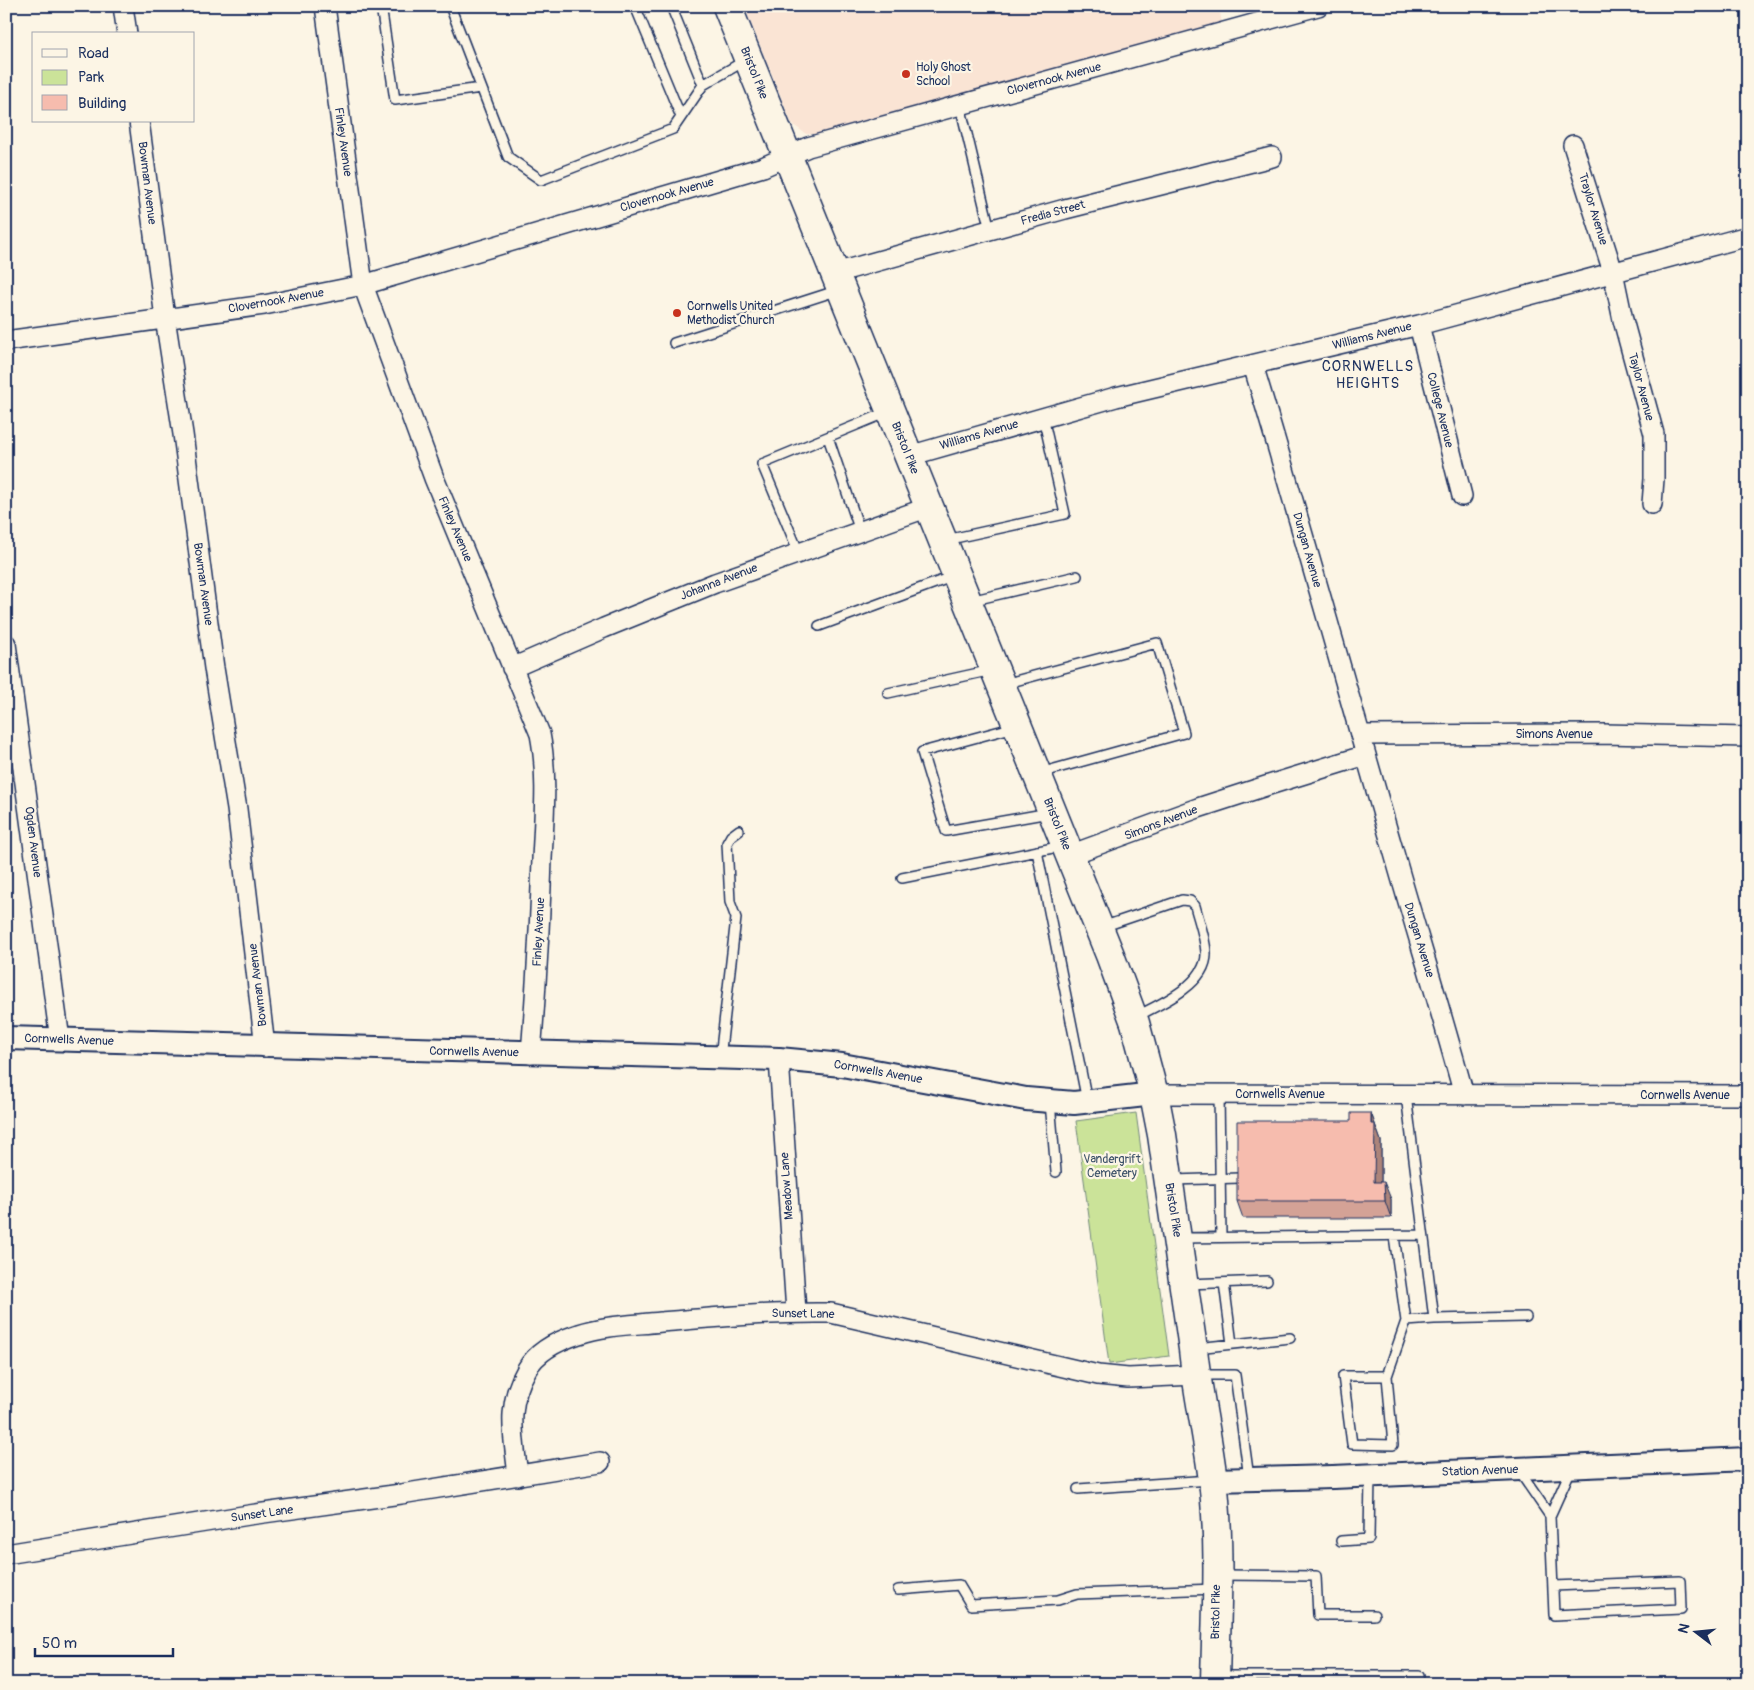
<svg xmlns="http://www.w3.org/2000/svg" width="1754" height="1690" viewBox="0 0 1754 1690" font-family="Pangolin,sans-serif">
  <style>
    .built { fill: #fae4d4 }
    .green { fill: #cbe399; stroke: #73897c }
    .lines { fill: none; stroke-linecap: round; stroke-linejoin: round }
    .service-casing { stroke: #1b2f5e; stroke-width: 12 }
    .minor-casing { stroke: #1b2f5e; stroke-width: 22 }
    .tertiary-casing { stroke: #1b2f5e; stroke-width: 26 }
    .primary-casing { stroke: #1b2f5e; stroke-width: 31 }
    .service { stroke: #fcf5e5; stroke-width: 9 }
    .minor { stroke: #fcf5e5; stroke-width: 19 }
    .tertiary { stroke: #fcf5e5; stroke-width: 22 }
    .primary { stroke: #fcf5e5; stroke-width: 28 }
    .wall { fill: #d4a296; stroke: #1b2f5e }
    .shaded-wall { fill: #ac847a; stroke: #1b2f5e }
    .building { fill: #f6bcae; stroke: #1b2f5e }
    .poi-dot { fill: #c8321e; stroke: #fcf5e5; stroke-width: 2 }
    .labels { text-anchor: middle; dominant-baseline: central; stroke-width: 4.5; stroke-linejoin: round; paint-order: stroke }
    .poi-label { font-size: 12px; fill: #1b2f5e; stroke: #fcf5e5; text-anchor: start }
    .street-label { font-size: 12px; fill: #1b2f5e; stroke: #fcf5e5 }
    .park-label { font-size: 12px; fill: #3e536a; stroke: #fcf5e5 }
    .quarter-label { font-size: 15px; letter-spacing: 1px; fill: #1b2f5e; stroke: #fcf5e5 }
  </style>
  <rect width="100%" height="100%" fill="#fcf5e5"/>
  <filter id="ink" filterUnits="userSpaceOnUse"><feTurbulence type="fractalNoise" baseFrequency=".02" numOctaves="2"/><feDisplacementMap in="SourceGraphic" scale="10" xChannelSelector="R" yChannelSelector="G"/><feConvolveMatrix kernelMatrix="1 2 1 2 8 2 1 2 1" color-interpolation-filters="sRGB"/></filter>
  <g filter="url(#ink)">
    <!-- built -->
    <path class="built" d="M744,6H1219L1222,24L820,134H806L792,124Z"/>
    <!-- green -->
    <path class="green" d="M1136,1113L1169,1356L1109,1364L1076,1121Z"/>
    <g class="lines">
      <defs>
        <path id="service" d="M381,6L395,100L481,88
          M450,6L508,157L541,180L673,129L703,85L746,60
          M635,6L681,117
          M671,6L703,85
          M960,105L990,230
          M674,343L839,290
          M828,437L860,531
          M946,540L1065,514L1043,417
          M799,553L762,464L888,412
          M970,601L1077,576
          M819,626L954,576
          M1004,684L1157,643L1184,733L1040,773
          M888,693L992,670
          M1015,727L922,752L946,831L1049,813
          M1037,851L1087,1101
          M902,878L1063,846
          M1102,927L1182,900L1190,901L1195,906C1199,921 1205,937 1206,952C1208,984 1159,1005 1135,1017
          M720,1058L736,918L730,902L727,843L731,836L739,830
          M1219,1094L1221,1237
          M1406,1095L1434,1319L1526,1317
          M1050,1102L1056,1172
          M1172,1180L1240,1178
          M1394,1236L1406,1321L1434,1319
          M1180,1238L1423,1235
          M1224,1283L1232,1344
          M1187,1284L1267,1281
          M1196,1348L1290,1338
          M1199,1375H1235L1249,1478
          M1387,1376L1393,1445L1352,1444L1343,1376H1387L1406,1321
          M1519,1471L1550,1516
          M1078,1489L1210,1480
          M1341,1541L1369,1539L1370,1476
          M1219,1575L1316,1576L1318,1615H1374
          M1553,1586L1680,1581L1681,1609L1554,1615L1550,1516L1572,1467
          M898,1590L959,1585L971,1605L1058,1600L1077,1594L1216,1589
          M1218,1676H1419"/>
        <path id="minor" d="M123,6L127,34
          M325,6L363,285L434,478L540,734C548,775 544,817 542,859C540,924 536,989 531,1054
          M139,121L165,318L183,434L214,668L237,809L265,1047
          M1573,145L1613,272L1623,320L1654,434V479L1652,504
          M835,273L1065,209L1272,157
          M1419,325L1462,496
          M6,341L264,305L363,285L763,167L808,147L1318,6
          M1253,365C1302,527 1347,690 1394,853C1417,934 1442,1014 1464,1095
          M909,456L1116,397L1419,325L1748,236
          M6,644L60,1040
          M512,668L604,628L715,583L929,507
          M1360,735L1603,734L1748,737
          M1070,855L1198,808L1269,785L1366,755
          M779,1059L796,1312
          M1154,1094L1748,1095
          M518,1476C514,1436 505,1407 527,1369C537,1351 560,1340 579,1334C605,1325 634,1325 661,1322C718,1317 774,1312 831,1313L1098,1375L1128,1378L1196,1375
          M6,1554L249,1515L401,1494L600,1462"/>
        <path id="tertiary" d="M6,1038L779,1059L842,1065L1026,1099L1074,1103L1154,1094
          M1213,1480L1333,1477L1748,1459"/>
        <path id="primary" d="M727,6L1110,955L1135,1023L1154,1094L1162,1135L1193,1349C1198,1399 1211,1449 1215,1500C1220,1561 1216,1623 1215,1684"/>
      </defs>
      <!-- service casing -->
      <use href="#service" class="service-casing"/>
      <!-- minor casing -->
      <use href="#minor" class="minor-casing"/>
      <!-- tertiary casing -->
      <use href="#tertiary" class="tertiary-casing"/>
      <!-- primary casing -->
      <use href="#primary" class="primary-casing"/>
      <!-- service -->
      <use href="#service" class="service"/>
      <!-- minor -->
      <use href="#minor" class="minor"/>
      <!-- tertiary -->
      <use href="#tertiary" class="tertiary"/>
      <!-- primary -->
      <use href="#primary" class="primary"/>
    </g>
    <!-- wall -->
    <path class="wall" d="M1371,1113L1381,1141V1182L1391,1199V1218H1243L1237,1201L1351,1121Z"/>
    <!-- shaded-wall -->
    <path class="shaded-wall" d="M1371,1113L1381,1141V1199L1374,1182Z
      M1384,1182L1391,1199V1218L1385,1201Z"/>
    <!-- building -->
    <path class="building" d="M1351,1113H1371V1124H1375L1374,1182H1384L1385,1201H1237V1121H1351Z"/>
  </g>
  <!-- markers -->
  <g class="poi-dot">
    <circle cx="906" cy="74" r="5"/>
    <circle cx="677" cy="313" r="5"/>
  </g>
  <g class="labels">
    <!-- poi labels -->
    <g class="poi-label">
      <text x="916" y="67">Holy Ghost<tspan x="916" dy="14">School</tspan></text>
      <text x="687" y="306">Cornwells United<tspan x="687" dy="14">Methodist Church</tspan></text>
    </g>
    <!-- street labels -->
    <g class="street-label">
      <text transform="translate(754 73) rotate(68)">Bristol Pike</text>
      <text transform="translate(1054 79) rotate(-15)">Clovernook Avenue</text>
      <text transform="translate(343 142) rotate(82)">Finley Avenue</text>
      <text transform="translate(147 183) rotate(83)">Bowman Avenue</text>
      <text transform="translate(667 195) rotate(-16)">Clovernook Avenue</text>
      <text transform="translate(1593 209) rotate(73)">Traylor Avenue</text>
      <text transform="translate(1053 213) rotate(-15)">Fredia Street</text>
      <text transform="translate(276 301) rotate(-10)">Clovernook Avenue</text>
      <text transform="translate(1372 336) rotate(-14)">Williams Avenue</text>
      <text transform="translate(1641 387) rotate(75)">Taylor Avenue</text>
      <text transform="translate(1440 410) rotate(76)">College Avenue</text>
      <text transform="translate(979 435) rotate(-16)">Williams Avenue</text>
      <text transform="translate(905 448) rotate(68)">Bristol Pike</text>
      <text transform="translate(455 529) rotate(67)">Finley Avenue</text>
      <text transform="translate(1307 550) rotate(74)">Dungan Avenue</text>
      <text transform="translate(719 582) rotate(-21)">Johanna Avenue</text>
      <text transform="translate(203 584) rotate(82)">Bowman Avenue</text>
      <text x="1554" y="734">Simons Avenue</text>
      <text transform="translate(1161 823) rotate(-21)">Simons Avenue</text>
      <text transform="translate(1057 824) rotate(68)">Bristol Pike</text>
      <text transform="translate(33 842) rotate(83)">Ogden Avenue</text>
      <text transform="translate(539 932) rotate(-87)">Finley Avenue</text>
      <text transform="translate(1419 940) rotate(73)">Dungan Avenue</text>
      <text transform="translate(258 985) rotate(-97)">Bowman Avenue</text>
      <text transform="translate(69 1040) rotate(2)">Cornwells Avenue</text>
      <text transform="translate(474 1052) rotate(1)">Cornwells Avenue</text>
      <text transform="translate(878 1072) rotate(10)">Cornwells Avenue</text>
      <text x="1280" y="1094">Cornwells Avenue</text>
      <text x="1685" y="1095">Cornwells Avenue</text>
      <text transform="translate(787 1186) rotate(-94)">Meadow Lane</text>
      <text transform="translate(1173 1210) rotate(81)">Bristol Pike</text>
      <text transform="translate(803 1314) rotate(1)">Sunset Lane</text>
      <text transform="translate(1480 1471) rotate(-2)">Station Avenue</text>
      <text transform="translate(262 1514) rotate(-8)">Sunset Lane</text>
      <text transform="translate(1216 1612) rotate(-89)">Bristol Pike</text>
    </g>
    <!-- park labels -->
    <g class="park-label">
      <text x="1112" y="1159">Vandergrift<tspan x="1112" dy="14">Cemetery</tspan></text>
    </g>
    <!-- quarter labels -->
    <g class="quarter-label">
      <text x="1368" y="366">CORNWELLS<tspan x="1368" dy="17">HEIGHTS</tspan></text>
    </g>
  </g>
  <!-- margin -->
  <rect width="1754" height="1690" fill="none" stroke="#fcf5e5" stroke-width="25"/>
  <rect x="12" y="12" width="1729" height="1665" fill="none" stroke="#1b2f5e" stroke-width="2" filter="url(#ink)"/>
  <!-- legend -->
  <rect x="32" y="32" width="162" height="90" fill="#fcf5e5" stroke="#a2a6af"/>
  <rect x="42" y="49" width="25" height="8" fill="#fcf5e5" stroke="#a2a6af"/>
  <text x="78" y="58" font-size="15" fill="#1b2f5e">Road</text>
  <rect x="42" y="70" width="25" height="15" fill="#cbe399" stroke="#a2a6af"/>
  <text x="78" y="82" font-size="15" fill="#1b2f5e">Park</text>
  <rect x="42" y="95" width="25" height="15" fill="#f6bcae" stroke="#a2a6af"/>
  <text x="78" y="108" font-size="15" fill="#1b2f5e">Building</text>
  <!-- north arrow -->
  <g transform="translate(1696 1632) rotate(286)" stroke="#fcf5e5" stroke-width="4" paint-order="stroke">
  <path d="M0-4L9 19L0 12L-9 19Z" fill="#1b2f5e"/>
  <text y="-8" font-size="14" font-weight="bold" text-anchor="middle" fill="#1b2f5e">N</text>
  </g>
  <!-- scale -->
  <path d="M35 1648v8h138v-8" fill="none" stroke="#1b2f5e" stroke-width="2.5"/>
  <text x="42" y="1648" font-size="15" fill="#1b2f5e" stroke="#fcf5e5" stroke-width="4" paint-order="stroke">50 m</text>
</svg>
